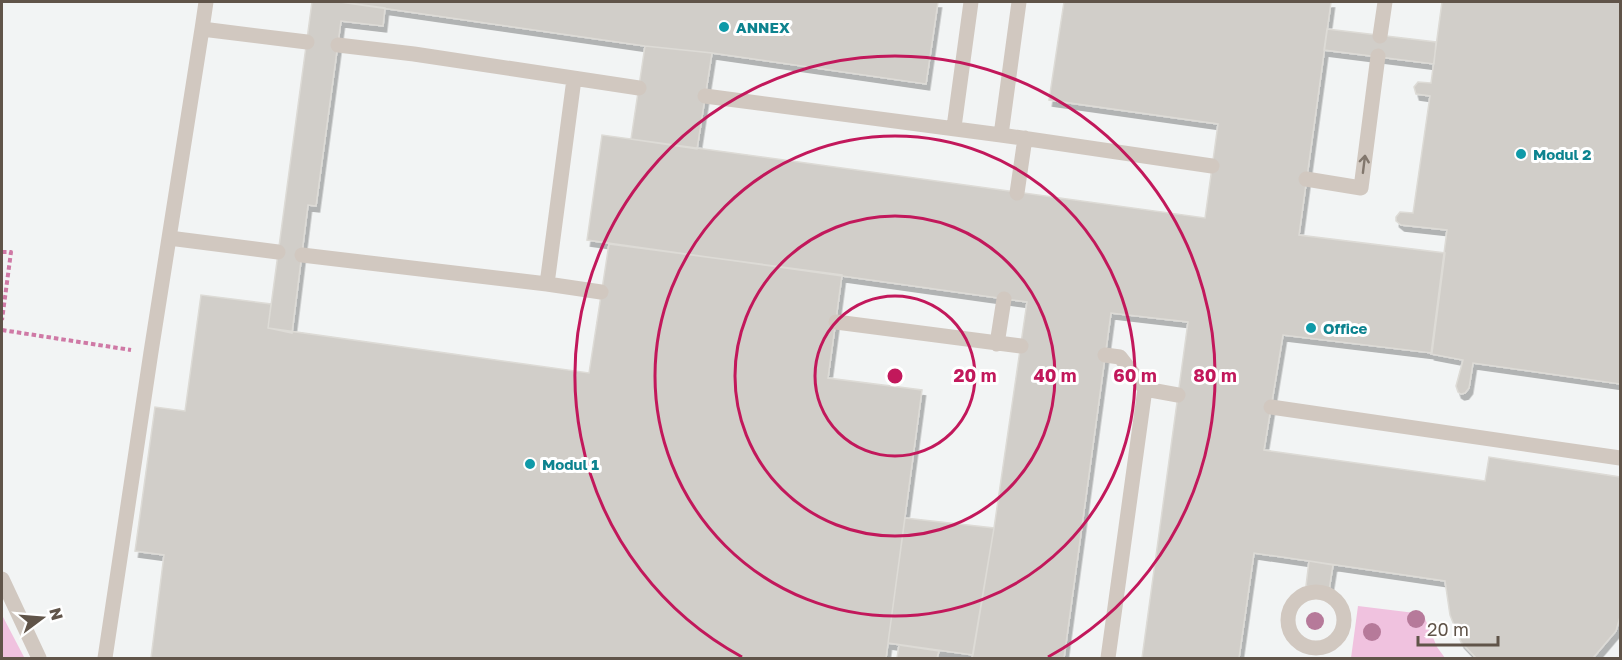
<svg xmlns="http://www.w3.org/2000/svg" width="1622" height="660" viewBox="0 0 1622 660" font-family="'Golos Text',sans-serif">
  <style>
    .green { fill: #f0c2df }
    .building { fill: #d1cec9; stroke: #dddbd6; stroke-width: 1.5; filter: url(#shadow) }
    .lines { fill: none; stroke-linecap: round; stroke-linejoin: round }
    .path { stroke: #cf79a5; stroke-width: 4; stroke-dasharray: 4.5 3; stroke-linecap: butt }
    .lane { stroke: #d1c8c0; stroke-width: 15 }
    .tree { fill: #b67a9a }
    .oneway { stroke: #82776d }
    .ring { fill: none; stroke: #c2185b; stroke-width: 3 }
    .culture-dot { fill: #0f9aa8; stroke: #fff; stroke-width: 2 }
    .labels { text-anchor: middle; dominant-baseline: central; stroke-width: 6; stroke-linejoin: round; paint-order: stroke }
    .culture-label { font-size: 15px; font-weight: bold; fill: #0d838f; stroke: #fff; text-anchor: start }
    .centre { fill: #c2185b; stroke: #fff; stroke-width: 3 }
    .ring-label { font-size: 18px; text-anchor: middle; font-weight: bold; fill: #c2185b; stroke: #fff; stroke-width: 6; stroke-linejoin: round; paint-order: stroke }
  </style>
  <defs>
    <filter id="shadow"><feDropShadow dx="3.5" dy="6" stdDeviation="0" flood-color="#0004"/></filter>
  </defs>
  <rect width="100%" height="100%" fill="#f2f4f4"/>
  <!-- green -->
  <path class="green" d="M1358,606L1423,614L1437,647L1445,658H1351Z
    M2,615L24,657L25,658H2Z"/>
  <!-- building -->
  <path class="building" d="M312,2H340L385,8L383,26L341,21L316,206L308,205L292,333L268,328Z
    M340,2H938L926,84L712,53L645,46Z
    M1064,2H1331L1299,235L1445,253L1432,353L1283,335L1264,450L1485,481L1489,457L1620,477V617L1616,631L1593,658H1476L1461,642L1456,630L1450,615L1445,581L1254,553L1239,658H1142L1188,322L1111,313L1064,658H972L994,528L1027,302L587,240L602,135L1205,218L1218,124L1049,100Z
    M1442,2H1620V384L1473,363L1469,388L1465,393L1461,394L1458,392L1456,386L1463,360L1431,354L1447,230L1401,225L1396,221V217L1400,212L1413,213L1430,96L1416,94L1414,87L1418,82L1431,83Z
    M1327,29L1436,42L1434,64L1324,50Z
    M645,46L712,53L697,149L631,139Z
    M609,244L842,275L828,378L922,390L886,658H151L164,555L135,551L155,407L185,411L201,295L271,304L268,328L589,373Z
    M905,518L994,528L973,655L888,643Z
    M1309,561L1333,565L1329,590L1306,586Z
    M899,645L939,651L937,658H897Z"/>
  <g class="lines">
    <!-- path -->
    <path class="path" d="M2,252H11L2,320
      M2,330L131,350"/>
    <!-- lane -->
    <path class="lane" d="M1019,2L1001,135L1212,166
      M202,29L206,2
      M1380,36L1385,2
      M338,45L414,54L639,88
      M574,79L547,284L601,292
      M705,96L1001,135
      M954,127L971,2
      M1306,179L1361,188L1378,56
      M1017,193L1025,138
      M169,238L278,252
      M302,255L547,284
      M836,322L1021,346
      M997,344L1004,299
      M1105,355L1120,357L1145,389L1178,395
      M1271,407L1620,458
      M2,579L39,658
      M1288 620a28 28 0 1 1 56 0a28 28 0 1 1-56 0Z
      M105,658L151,352L202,29L307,42
      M1108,658L1145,389"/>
  </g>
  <!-- trees -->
  <g class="tree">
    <circle cx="1416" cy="619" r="9"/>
    <circle cx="1315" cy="621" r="9"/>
    <circle cx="1372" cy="632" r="9"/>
  </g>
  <!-- one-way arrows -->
  <defs><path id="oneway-shaft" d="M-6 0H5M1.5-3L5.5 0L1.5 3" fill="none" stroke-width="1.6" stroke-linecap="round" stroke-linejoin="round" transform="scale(1.5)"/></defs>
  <use class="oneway" href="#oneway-shaft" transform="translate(1364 164) rotate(-83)"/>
  <!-- distance rings -->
  <g class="ring">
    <circle cx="895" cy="376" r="80"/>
    <circle cx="895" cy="376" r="160"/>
    <circle cx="895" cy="376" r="240"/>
    <path d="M742 657A320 320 0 1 1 1048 657"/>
  </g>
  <!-- markers -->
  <g class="culture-dot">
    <circle cx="724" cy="27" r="6"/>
    <circle cx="1521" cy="154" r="6"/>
    <circle cx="1311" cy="328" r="6"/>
    <circle cx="530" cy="464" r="6"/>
  </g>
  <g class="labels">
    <!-- culture labels -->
    <g class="culture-label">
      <text x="736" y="27">ANNEX</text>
      <text x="1533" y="154">Modul 2</text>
      <text x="1323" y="328">Office</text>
      <text x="542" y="464">Modul 1</text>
    </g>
  </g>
  <circle cx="895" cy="376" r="9" class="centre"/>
  <g class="ring-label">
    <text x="975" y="382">20 m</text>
    <text x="1055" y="382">40 m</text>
    <text x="1135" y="382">60 m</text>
    <text x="1215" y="382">80 m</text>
  </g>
  <!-- border -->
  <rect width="1622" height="660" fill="none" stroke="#605449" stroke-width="6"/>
  <!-- north arrow -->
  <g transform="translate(42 618) rotate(74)" stroke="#ffffff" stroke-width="4.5" paint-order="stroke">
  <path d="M0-4.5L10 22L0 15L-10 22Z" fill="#605449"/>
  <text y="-9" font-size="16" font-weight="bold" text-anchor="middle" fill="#605449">N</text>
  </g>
  <!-- scale -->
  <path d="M1418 636v9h80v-9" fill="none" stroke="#605449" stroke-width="3"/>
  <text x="1427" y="636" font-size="18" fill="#605449" stroke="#ffffff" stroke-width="4.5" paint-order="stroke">20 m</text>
</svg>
